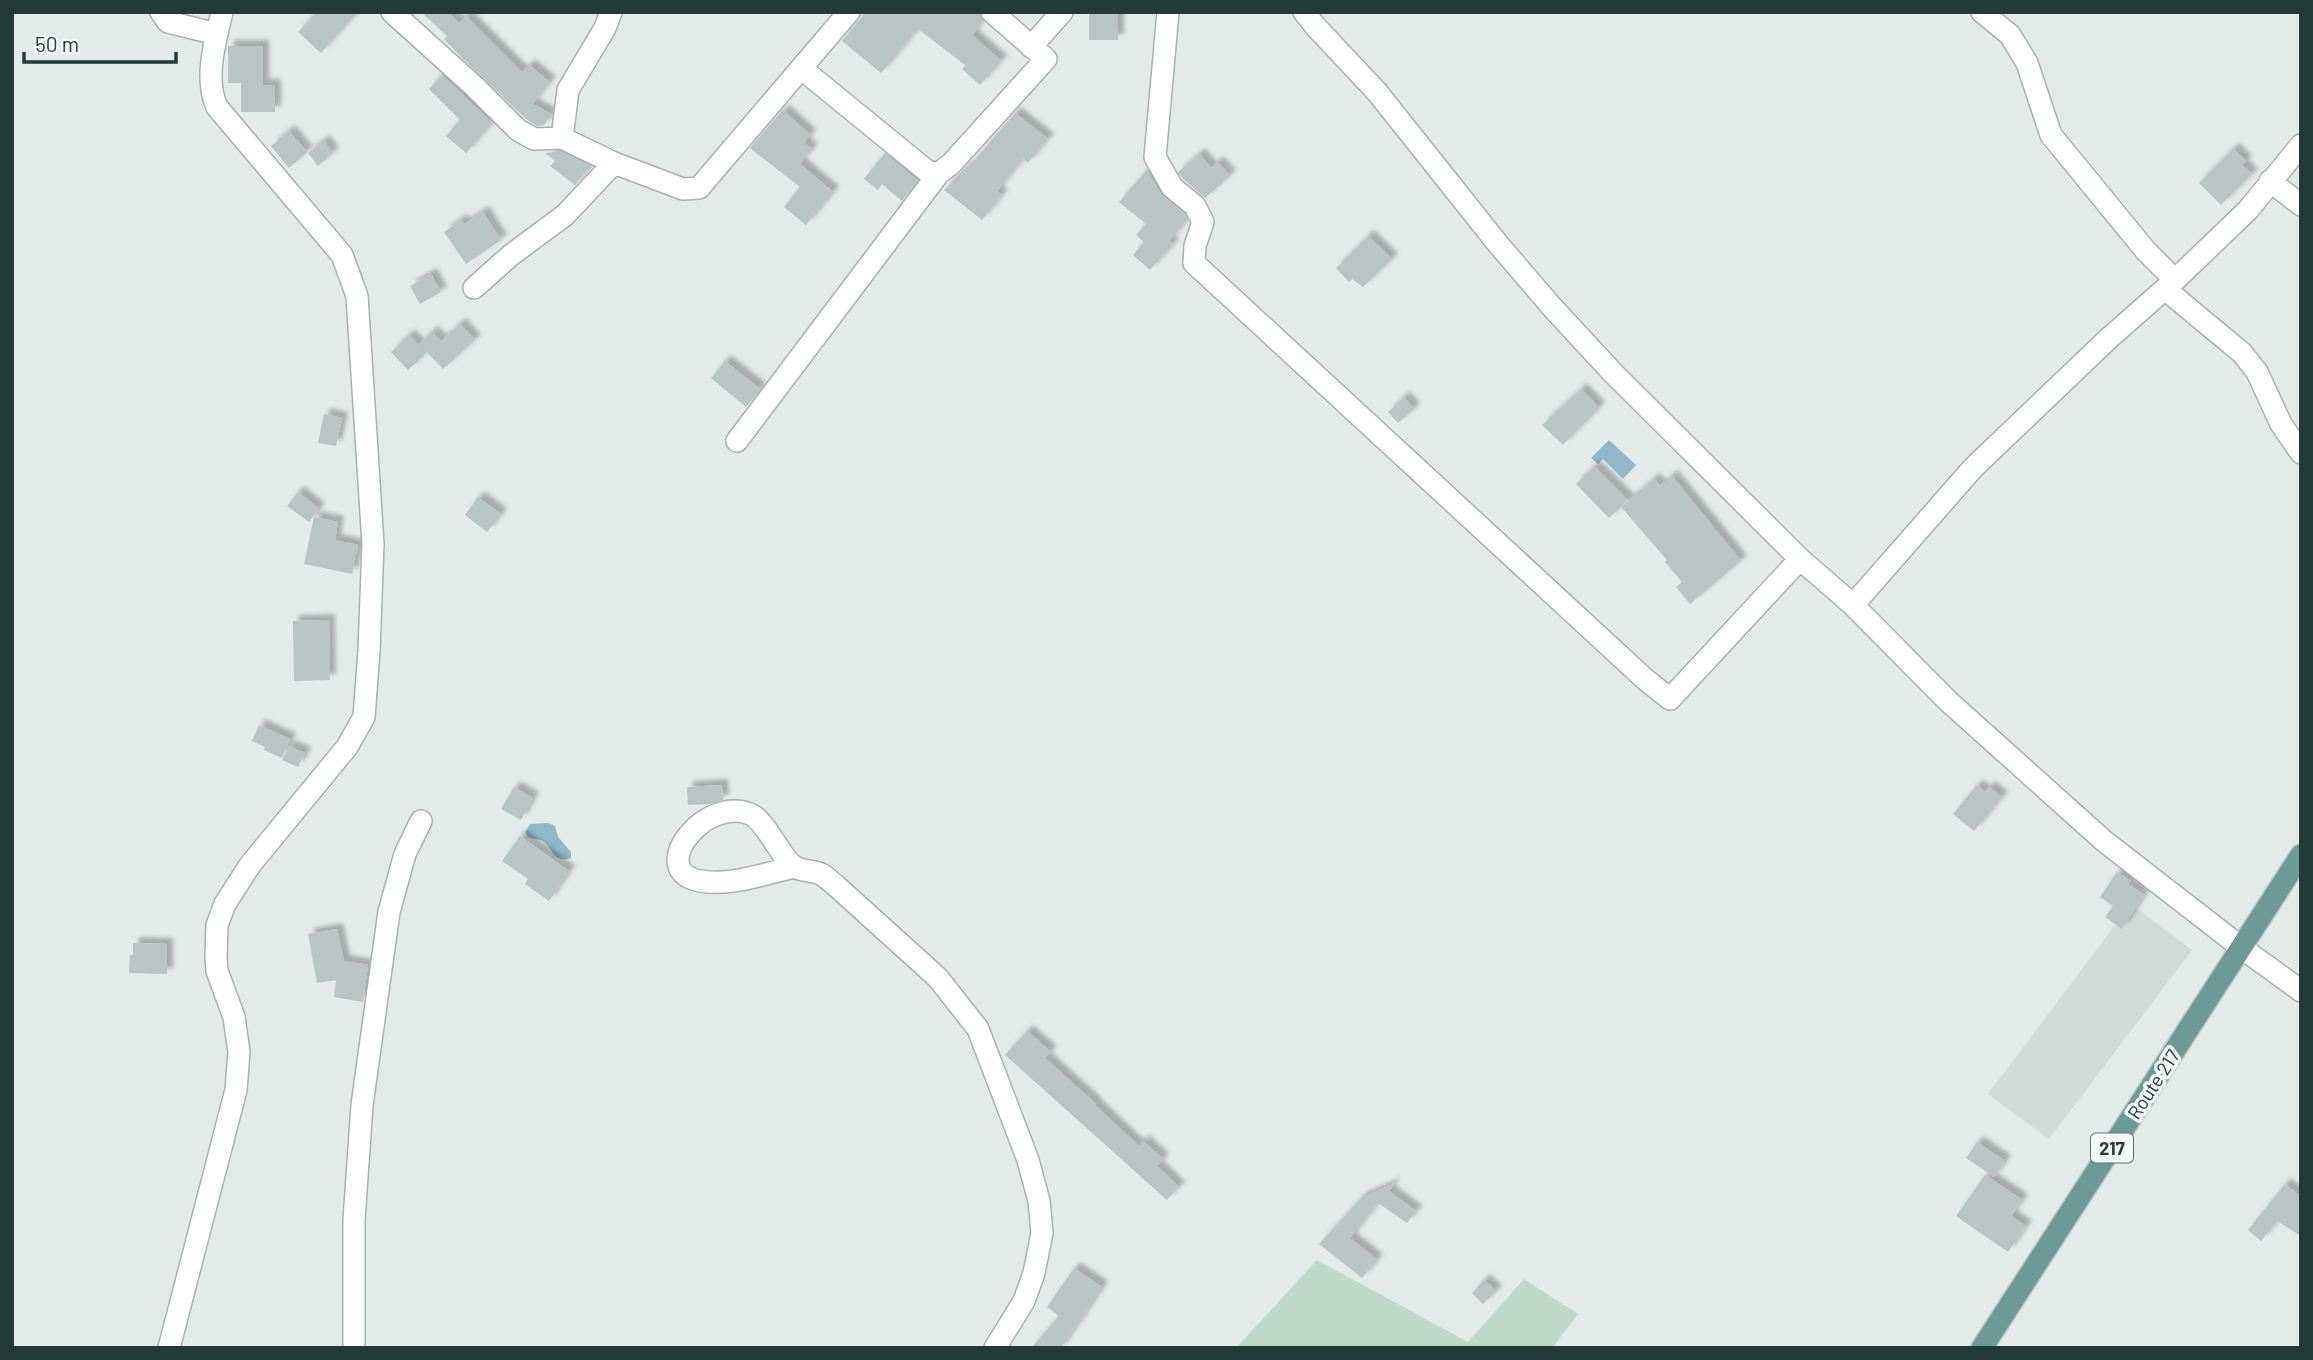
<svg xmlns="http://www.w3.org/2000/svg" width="2313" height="1360" viewBox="0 0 2313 1360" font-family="Barlow,sans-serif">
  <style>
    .built { fill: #d1dad7 }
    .green { fill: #bed9ca }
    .water { fill: #90b7c9 }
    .building { fill: #b8c5c2; filter: url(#shadow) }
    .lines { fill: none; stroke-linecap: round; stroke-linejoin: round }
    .street-casing { stroke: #a5b2af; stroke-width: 24 }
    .secondary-casing { stroke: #9fb2ae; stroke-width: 24 }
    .primary-casing { stroke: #c2c8c7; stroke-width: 24 }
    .street { stroke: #fff; stroke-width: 21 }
    .secondary { stroke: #fff; stroke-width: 21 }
    .primary { stroke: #6c9b97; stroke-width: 21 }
    .labels { text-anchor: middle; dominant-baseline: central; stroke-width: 7; stroke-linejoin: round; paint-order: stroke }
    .shield { fill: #f2f8f6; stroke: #627370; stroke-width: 2 }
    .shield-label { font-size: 18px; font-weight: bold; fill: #243a37 }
    .street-label { font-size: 19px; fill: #243a37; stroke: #f2f8f6 }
  </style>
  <defs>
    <filter id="shadow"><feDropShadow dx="6" dy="-6" stdDeviation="2" flood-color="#0004"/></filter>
  </defs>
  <rect width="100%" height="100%" fill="#e2ebe8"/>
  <!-- built -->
  <path class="built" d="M2131,904L2192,950L2049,1139L1988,1094Z"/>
  <!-- green -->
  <path class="green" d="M1317,1260L1468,1342L1524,1279L1578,1314L1552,1348H1236Z"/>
  <!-- water -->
  <path class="water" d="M1609,440L1636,465L1623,479L1603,459L1598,464L1591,458Z
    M530,824L548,823L555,826L558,837L571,852V858C552,864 553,846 541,840C537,839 532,839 528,837L525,832Z"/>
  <!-- building -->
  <path class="building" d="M316,12H357L321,53L298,32Z
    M421,12H447L459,23L466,16L522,72L529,65L550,82L532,104L551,114L544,125L537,126L526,119L461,57L444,39L447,36Z
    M866,12H979L983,21L972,35L1001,61L980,85L962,69L965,65L918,29L881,73L842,41Z
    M1089,12H1118V40H1089Z
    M228,46H263V85H275V112H241V83H228Z
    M442,75L492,123L466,153L446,136L460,120L429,89Z
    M783,110L810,135L804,143L812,149L800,164L833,192L806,225L784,207L800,187L750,148Z
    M1015,113L1048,139L1028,163L1023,159L997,191L1002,195L982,220L944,190L966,167L968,168Z
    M289,131L307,152L289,168L271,146Z
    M324,141L333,153L318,166L308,153Z
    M2233,149L2246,161L2242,165L2252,174L2221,205L2199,183Z
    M559,151L591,166L575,185L550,166L555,161L545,153Z
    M885,153L917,180L902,201L882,184L878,190L864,179Z
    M1199,154L1211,168L1217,162L1230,176L1205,198L1182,178L1178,172Z
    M1147,170L1161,194L1185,214L1187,220L1169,241L1173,244L1150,270L1133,255L1144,242L1136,235L1146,224L1119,202Z
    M483,212L501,240L466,264L444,232L461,220L464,224Z
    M1368,236L1392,259L1363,287L1352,279L1349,282L1336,268Z
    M431,274L441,292L420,304L410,286Z
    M460,324L475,340L443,369L419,344L432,332L441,341Z
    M409,335L426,353L408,370L391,352Z
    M725,361L760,389L746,407L711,378Z
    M1581,389L1599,408L1563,445L1542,425Z
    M1404,397L1414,409L1398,423L1388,412Z
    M324,414L342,418L336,446L318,443Z
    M1594,466L1628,500L1609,518L1576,484Z
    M1672,476L1741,561L1690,604L1676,587L1682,582L1665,562L1667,560L1621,507L1654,479L1660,486Z
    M298,492L319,509L309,522L287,506Z
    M478,497L501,514L487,532L465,515Z
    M314,517L338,522L335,540L358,545L352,574L304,564Z
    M329,620L330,680L294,681L293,621Z
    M259,725L290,739L282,758L264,750L265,747L252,741Z
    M289,746L305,753L298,767L282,760Z
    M722,785L723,800L709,804L688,805L687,787Z
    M1977,785L1985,792L1989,787L2002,797L1974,831L1953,814Z
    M514,787L533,798L521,820L501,809Z
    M520,836L569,871L549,901L525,884L528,879L502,861Z
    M2117,872L2131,881L2128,884L2144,895L2122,929L2105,917L2113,906L2100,897Z
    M337,929L344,961L368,965L363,1002L334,997L336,980L317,983L308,934Z
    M133,943L167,944V974L129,973L130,955H133Z
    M1027,1031L1051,1052L1045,1058L1096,1104L1095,1105L1139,1146L1143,1141L1163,1159L1157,1166L1179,1187L1167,1200L1005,1055Z
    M1977,1142L2005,1161L1994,1177L1966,1158Z
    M1985,1175L2022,1200L2011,1216L2026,1226L2008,1252L1956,1216Z
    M1395,1183L1389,1191L1416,1211L1407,1223L1378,1203L1350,1238L1377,1260L1362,1278L1319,1244L1364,1195L1366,1196Z
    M2285,1184L2301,1197V1236L2277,1221L2261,1241L2248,1230Z
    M1074,1268L1102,1287L1061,1348H1031L1059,1316L1047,1307Z
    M1484,1280L1496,1291L1483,1304L1472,1293Z"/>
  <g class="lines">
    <defs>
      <path id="street" d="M161,12L168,22L217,34
        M392,12L475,87L518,130L534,139L562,138L614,163L683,189L699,188L849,12
        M1168,12L1155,157L1172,187L1195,206L1203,222L1195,246L1194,263L1646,680L1670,699L1800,559
        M1304,12L1316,27L1377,92L1498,244L1552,307L1613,373L1800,559L1853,605L1948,701L2104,841L2242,948
        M1031,47L1062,12
        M802,69L927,171L939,173L951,164L1046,59L992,12
        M562,138L568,90L605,28L611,12
        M2270,181L2301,205
        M2175,280L2248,210L2301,145
        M474,288L511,255L565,215L614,163
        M2165,289L2242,353L2257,372L2281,424L2301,453
        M737,441L939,173
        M1853,605L1973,468L2107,340L2175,280L2146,251L2051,135L2027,63L2010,35L1982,12
        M794,867C764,874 722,889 693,879C651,865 706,796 750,814C765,820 778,852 791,864C799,872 811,870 821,874C825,876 830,881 834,884L938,978L978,1029L1028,1160L1039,1201L1042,1233L1034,1273L1024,1301L995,1348
        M169,1348L236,1090L239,1052L234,1017L217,971L216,957L217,925L225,904L250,865L347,747L364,717L369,651L373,544L357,296L342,255L217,107C204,79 215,42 222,12
        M354,1348V1220L362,1105L389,912L405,854L421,821"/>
      <path id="secondary" d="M2242,948L2301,991"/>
      <path id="primary" d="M1982,1348L2301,855"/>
    </defs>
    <!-- street casing -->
    <use href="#street" class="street-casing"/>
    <!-- secondary casing -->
    <use href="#secondary" class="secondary-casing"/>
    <!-- primary casing -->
    <use href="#primary" class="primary-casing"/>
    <!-- street -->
    <use href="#street" class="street"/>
    <!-- secondary -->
    <use href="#secondary" class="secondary"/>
    <!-- primary -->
    <use href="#primary" class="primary"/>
  </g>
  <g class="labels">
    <!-- shield labels -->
    <rect class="shield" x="2091" y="1133.5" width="42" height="29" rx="5"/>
    <g class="shield-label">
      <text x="2112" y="1148">217</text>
    </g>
    <!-- street labels -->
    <g class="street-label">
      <text transform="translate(2153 1084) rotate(-57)">Route 217</text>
    </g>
  </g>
  <!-- border -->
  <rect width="2313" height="1360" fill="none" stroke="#243a37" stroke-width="28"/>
  <!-- scale -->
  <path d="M24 52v10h152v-10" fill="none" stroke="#243a37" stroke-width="3.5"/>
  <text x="35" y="52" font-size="21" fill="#243a37" stroke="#f2f8f6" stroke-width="5" paint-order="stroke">50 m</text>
</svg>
